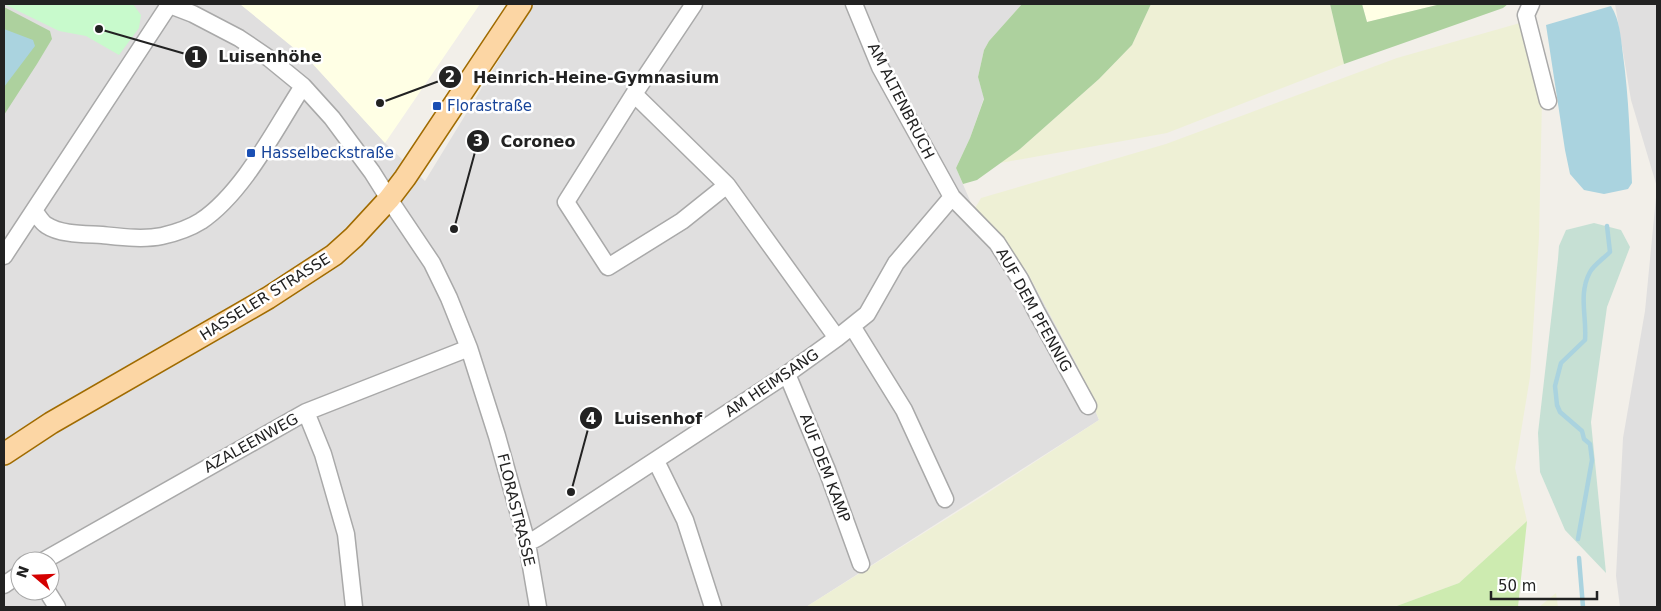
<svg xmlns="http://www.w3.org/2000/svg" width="1661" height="611" viewBox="0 0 1661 611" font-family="'DejaVu Sans',sans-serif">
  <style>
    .residential { fill: #e0dfdf; fill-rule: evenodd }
    .education { fill: #ffffe5 }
    .farmland { fill: #eef0d5 }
    .grass { fill: #cdebb0 }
    .forest { fill: #add19e }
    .wetland { fill: #c6e0d4 }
    .park { fill: #c8facc }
    .water { fill: #aad3df }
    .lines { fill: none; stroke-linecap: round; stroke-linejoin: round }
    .stream { stroke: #aad3df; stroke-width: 4.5 }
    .minor-casing { stroke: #a9a9a9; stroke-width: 19 }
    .major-casing { stroke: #a06b00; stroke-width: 24 }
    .minor { stroke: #fff; stroke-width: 16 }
    .major { stroke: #fcd6a4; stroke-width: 21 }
    .transit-dot { fill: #1a4fb4; stroke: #fff; stroke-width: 2 }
    .labels { text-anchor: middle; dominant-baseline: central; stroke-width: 5; stroke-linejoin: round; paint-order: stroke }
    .street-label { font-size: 15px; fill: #222; stroke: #fff }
    .transit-label { font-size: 15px; fill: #164399; stroke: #fff; text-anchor: start }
    .leader { fill: none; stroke: #222; stroke-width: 2 }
    .callout-dot { fill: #222; stroke: #fff; stroke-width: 2 }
    .mark-label { font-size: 15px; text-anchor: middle; font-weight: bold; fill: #fff }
    .callout-label { font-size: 16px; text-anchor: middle; font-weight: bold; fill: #222; stroke: #fff; stroke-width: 5; stroke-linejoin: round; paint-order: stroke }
  </style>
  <rect width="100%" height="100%" fill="#f2efe9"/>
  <!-- residential -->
  <path class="residential" d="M4,4H240L311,62L385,143L425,181L533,4H1022L989,41L984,50L978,77L984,98L970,138L956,168L974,210L1026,270L1078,367L1099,420L806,607H4ZM20,561H50V591H20Z
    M1615,4H1657V607H1620L1616,576L1623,438L1645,311L1657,187L1631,100Z"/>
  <!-- education -->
  <path class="education" d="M240,4H480L385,143L311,62Z
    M1362,4H1441L1367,22Z"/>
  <!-- farmland -->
  <path class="farmland" d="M1151,4H1330L1344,64L1167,133L1000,163L1020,149L1099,79L1132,45Z
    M1520,23L1542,100L1539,237L1530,377L1515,468L1527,521L1459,583L1394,607H806L983,496L1099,420L1078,367L1026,270L974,210L981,198L1166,144L1397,58Z
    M1556,593L1558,607H1539Z"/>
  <!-- grass -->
  <path class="grass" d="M1527,521L1518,607H1394L1459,583Z"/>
  <!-- forest -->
  <path class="forest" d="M1022,4H1151L1132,45L1099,79L1020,149L977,180L963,184L956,168L970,138L984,99L978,77L984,50L989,41Z
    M1330,4H1362L1367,22L1441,4H1508L1503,8L1344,64Z
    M4,7L50,31L52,39L37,64L4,115Z"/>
  <!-- wetland -->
  <path class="wetland" d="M1594,223L1621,230L1630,247L1607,307L1591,422L1606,573L1565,530L1540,472L1538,433L1558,259L1559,246L1566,230Z"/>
  <!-- park -->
  <path class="park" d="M4,4H133L141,15L139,28L119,55L86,36L59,31Z"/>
  <!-- water -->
  <path class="water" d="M1611,6C1620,20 1621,39 1623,55C1629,99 1630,140 1632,183L1628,189L1604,194L1584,190L1570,174L1565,150L1546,25Z
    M4,29L33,40L35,46L4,87Z"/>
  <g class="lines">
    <!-- stream -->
    <path class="stream" d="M1578,539L1592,460L1590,444L1584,439L1582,431L1560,412L1557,405L1555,386L1561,363L1585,340C1587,317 1578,294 1590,272C1594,265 1604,258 1610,252L1607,226
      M1579,558L1583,607"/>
    <defs>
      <path id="minor" d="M167,4L193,14L239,38L270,59L303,86L332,118L372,172L389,199L432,263L449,298L469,348L497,436L527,543L538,607
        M854,4L880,67L952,197L997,243L1020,279L1036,311L1088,406
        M1531,4L1526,15L1548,101
        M634,94L727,185L682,221L608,267L566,202L634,94L694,4
        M727,185L837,338
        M34,211C38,215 41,222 46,225C61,235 85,234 102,235C121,237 143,240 162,236C175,233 190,228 201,221C244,192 275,129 303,86
        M4,256L169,5
        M852,326L904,410L945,499
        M787,374L827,470L861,564
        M306,412L323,454L346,534L354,607
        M656,461L685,520L713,607
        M527,543L537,538L787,374L837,338L867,314L896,263L952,197
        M43,561L306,412L469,348
        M4,585L20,574
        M47,591L57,607"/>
      <path id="major" d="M4,454L51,423L268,298L334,255L354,237L389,199L405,178L521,4"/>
    </defs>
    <!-- minor casing -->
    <use href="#minor" class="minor-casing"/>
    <!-- major casing -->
    <use href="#major" class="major-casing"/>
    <!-- minor -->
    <use href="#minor" class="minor"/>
    <!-- major -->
    <use href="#major" class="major"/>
  </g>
  <!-- markers -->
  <g class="transit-dot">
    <rect x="432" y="101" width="10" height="10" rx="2.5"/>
    <rect x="246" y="148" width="10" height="10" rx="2.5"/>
  </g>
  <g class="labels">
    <!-- street labels -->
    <g class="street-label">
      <text transform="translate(901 101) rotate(63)">AM ALTENBRUCH</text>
      <text transform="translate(265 297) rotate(-32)">HASSELER STRASSE</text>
      <text transform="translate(1034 310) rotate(61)">AUF DEM PFENNIG</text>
      <text transform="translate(772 383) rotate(-34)">AM HEIMSANG</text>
      <text transform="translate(251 443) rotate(-29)">AZALEENWEG</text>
      <text transform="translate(825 468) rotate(69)">AUF DEM KAMP</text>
      <text transform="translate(516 510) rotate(76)">FLORASTRASSE</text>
    </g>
    <!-- transit labels -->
    <g class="transit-label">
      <text x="447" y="106">Florastraße</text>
      <text x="261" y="153">Hasselbeckstraße</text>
    </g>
  </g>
  <!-- callouts -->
  <path class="leader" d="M99 29L196 57M380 103L450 77M454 229L478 141M571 492L591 418"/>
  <g class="callout-dot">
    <circle cx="99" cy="29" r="5"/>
    <circle cx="380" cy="103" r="5"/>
    <circle cx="454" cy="229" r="5"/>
    <circle cx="571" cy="492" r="5"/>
    <circle cx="196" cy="57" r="12"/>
    <circle cx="450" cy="77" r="12"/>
    <circle cx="478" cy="141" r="12"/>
    <circle cx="591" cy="418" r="12"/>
  </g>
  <g class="mark-label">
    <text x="196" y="62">1</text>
    <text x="450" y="82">2</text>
    <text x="478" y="146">3</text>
    <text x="591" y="424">4</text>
  </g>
  <g class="callout-label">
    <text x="270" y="62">Luisenhöhe</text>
    <text x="596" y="83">Heinrich-Heine-Gymnasium</text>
    <text x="538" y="147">Coroneo</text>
    <text x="658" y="424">Luisenhof</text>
  </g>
  <!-- border -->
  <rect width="1661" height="611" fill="none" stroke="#222222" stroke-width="10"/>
  <!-- north arrow -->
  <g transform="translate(35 576) rotate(289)"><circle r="24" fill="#ffffff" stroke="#a7a7a7"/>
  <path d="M0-4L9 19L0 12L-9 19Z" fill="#d40000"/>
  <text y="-8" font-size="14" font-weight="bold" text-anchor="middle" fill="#222222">N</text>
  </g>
  <!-- scale -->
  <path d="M1491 591v8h106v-8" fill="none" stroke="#222222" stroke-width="2.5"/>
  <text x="1498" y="591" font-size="15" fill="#222222" stroke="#ffffff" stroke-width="4" paint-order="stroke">50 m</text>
</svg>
